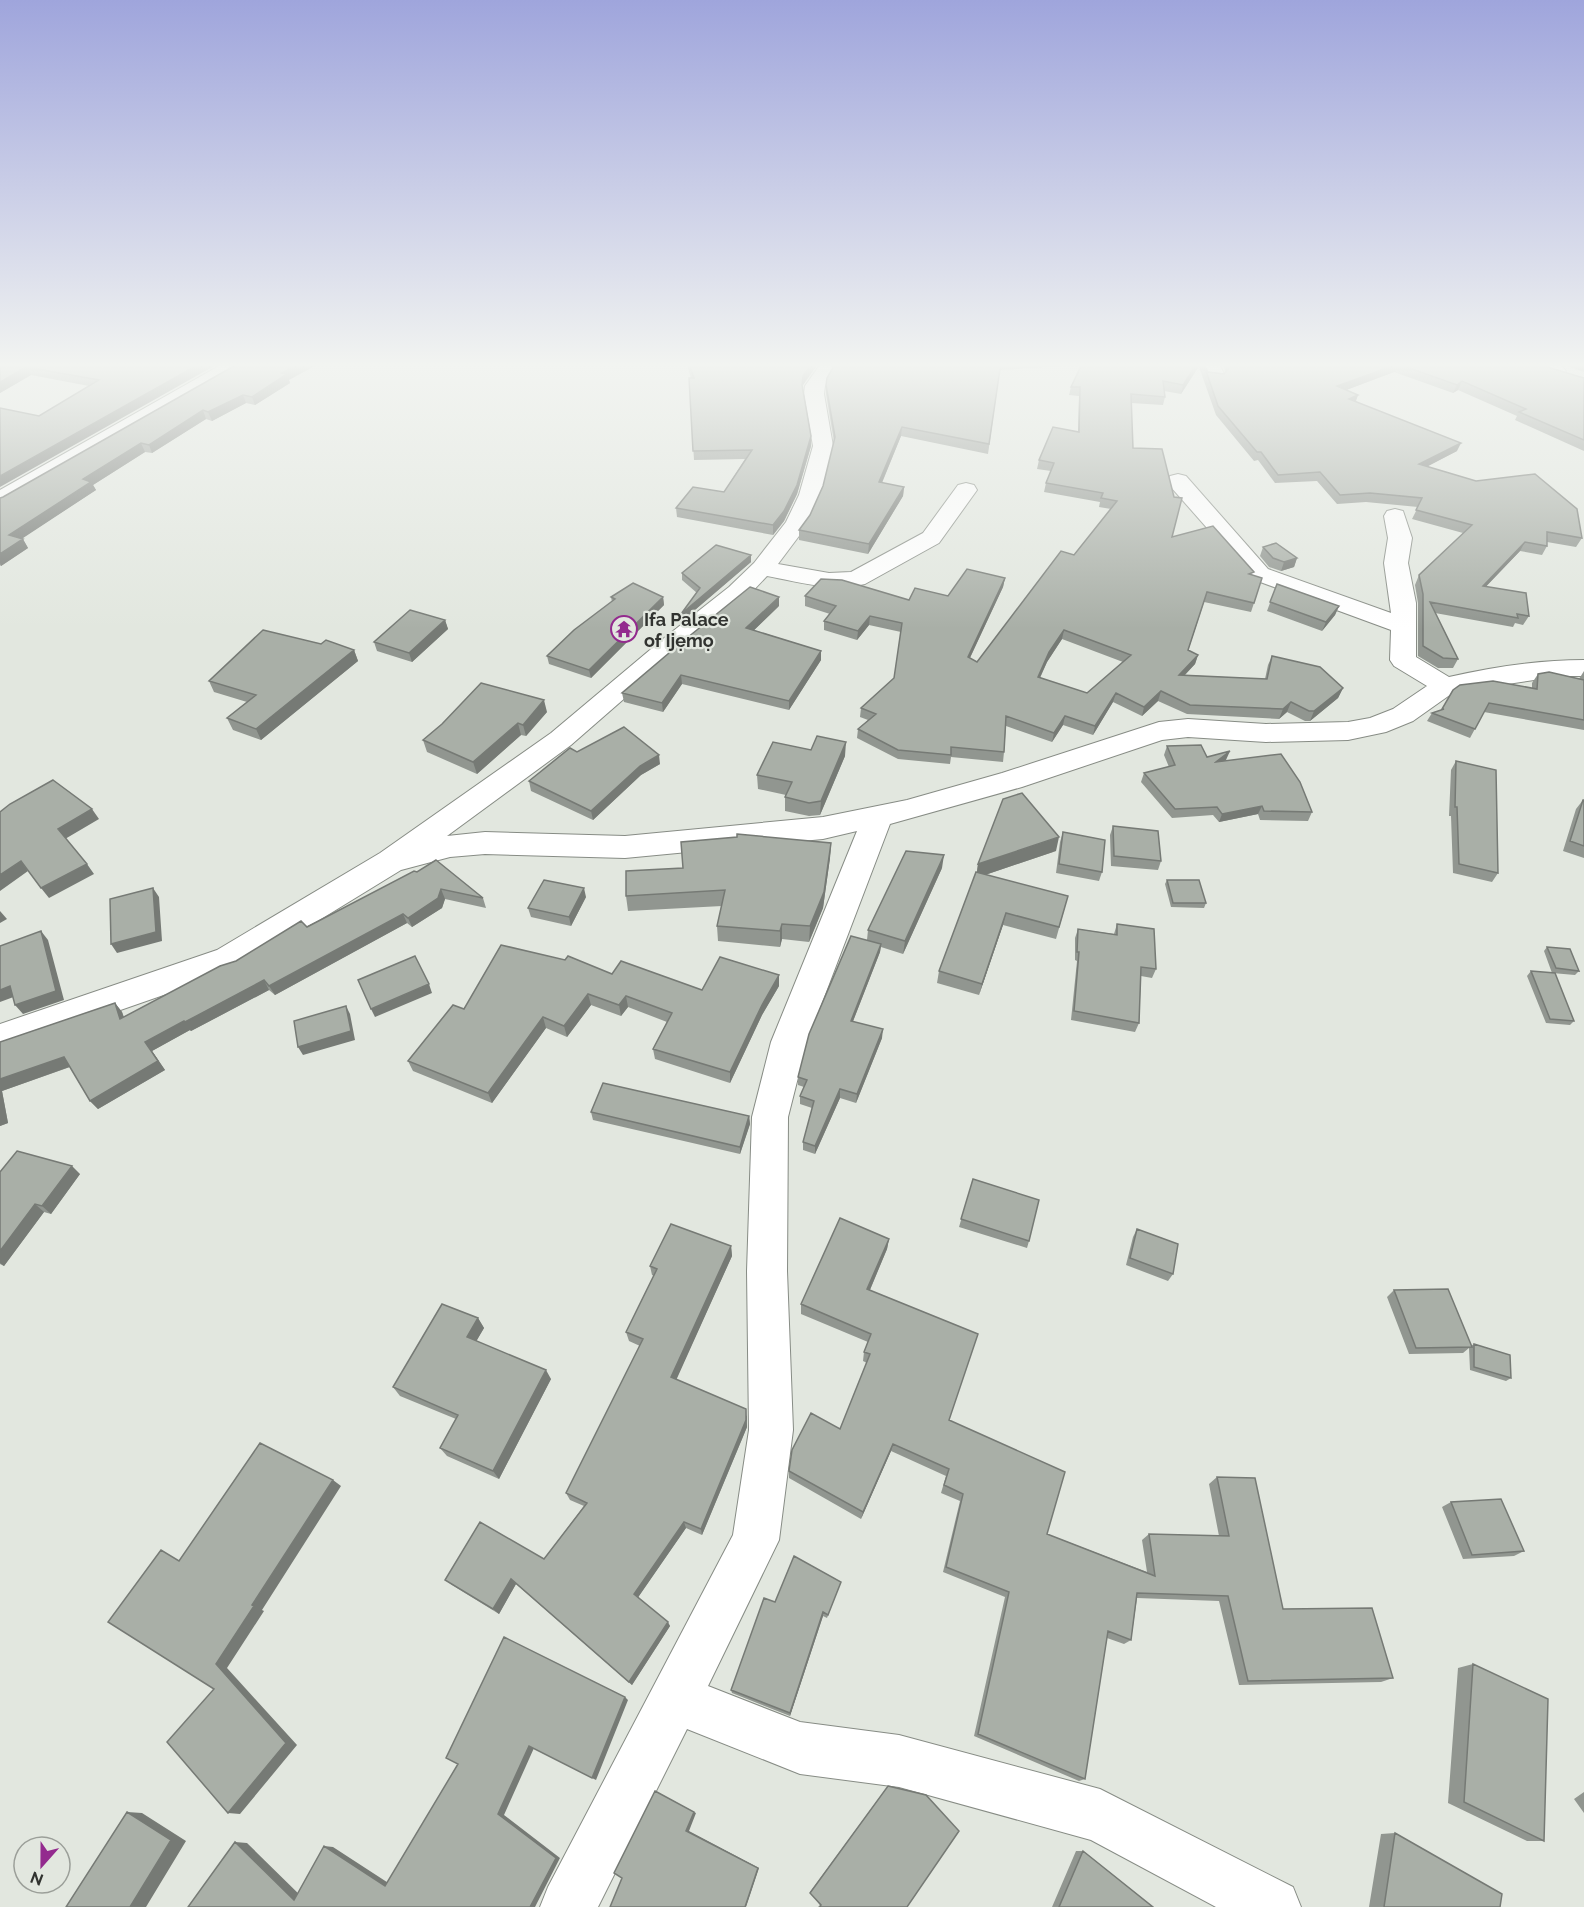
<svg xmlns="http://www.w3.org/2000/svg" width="1584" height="1907" viewBox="0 0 1584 1907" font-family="Raleway,sans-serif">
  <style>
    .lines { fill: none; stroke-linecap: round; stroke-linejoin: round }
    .minor-casing { stroke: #878c85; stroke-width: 2 }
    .minor { fill: #fff; fill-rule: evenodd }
    .wall { fill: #919690; fill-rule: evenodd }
    .shaded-wall { fill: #767a75 }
    .building { fill: #a9afa7; stroke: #767a75; stroke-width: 1.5; fill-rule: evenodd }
    .labels { text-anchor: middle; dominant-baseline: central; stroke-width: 4.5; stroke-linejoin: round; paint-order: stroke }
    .far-poi-label { font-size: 18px; font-weight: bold; fill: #313330; stroke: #e2e7df; text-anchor: start }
  </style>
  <rect width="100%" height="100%" fill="#e2e7df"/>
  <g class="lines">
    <defs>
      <path id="minor" d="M226,362H250L248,366L8,504L0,506V490Z
        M822,362H841L825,386L824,394L833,446L821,495L808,524L778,564L829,573L851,572L923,533L958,485L966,483L974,485L977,490L939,543L865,584C833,592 799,582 767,576L747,597L681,649L571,745L447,836L485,832L625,836L823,817L907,800L1002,773L1159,722L1188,719L1266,724L1348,722L1370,718L1393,709L1427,686L1394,666L1390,660L1391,630L1252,579L1170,486L1167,481L1170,476L1178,474L1186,476L1268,569L1391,613L1384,563L1388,538L1384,516L1387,511L1395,509L1403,511L1412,538L1408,563L1416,603V657L1449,677C1493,667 1539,660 1584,660V676H1561L1454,692L1413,721L1386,732L1348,740L1266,742L1188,737L1162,740L1022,787L890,824L807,1042L788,1117L787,1271L793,1430L779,1540L708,1686L800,1722L899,1735L1100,1789L1293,1887L1301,1907H1216L1091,1840L899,1787L800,1774L687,1729L598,1907H540L548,1887L733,1535L749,1430L747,1271L752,1117L771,1042L857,831L823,839L625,858L485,854L450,857L401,870L241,968L0,1052V1024L217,950L380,853L551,733L663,639L729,587L754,563L786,522L799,495L813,446L804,394L805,386Z
        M1199,362H1218L1225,376L1222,380H1208Z
        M1538,362H1558L1566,371L1563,375C1551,378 1544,372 1538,362Z"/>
    </defs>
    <!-- minor casing -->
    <use href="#minor" class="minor-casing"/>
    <!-- minor -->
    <use href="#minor" class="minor"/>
  </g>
  <!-- wall -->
  <path class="wall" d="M0,362H221L89,386L31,375L0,393Z
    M241,362L289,380L290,383L255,405L246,403L212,421L206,419L152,453L145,452L93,485L96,490L22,538L28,548L1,566L0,565V498L3,497Z
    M686,362H819L803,385V389L811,436V446L797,494L784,521L773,535L677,517L676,508L724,492L745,459L694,460L689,378H691Z
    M836,362H1066L1065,366L1000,370L988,454L901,436L882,483L904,487L903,496L868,554L799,540V530L810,515L823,486L834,442L826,394V385Z
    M1200,362H1203L1208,372L1224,374L1226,372L1221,362H1531L1584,378V451L1515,420L1517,416L1458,390L1453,393L1394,372L1346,390L1358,395L1355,401L1457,451L1427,466L1582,538L1576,547L1547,542V546L1542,555L1520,551L1486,586L1529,616L1523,625L1515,623L1513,627L1435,613L1458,659L1453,668H1438L1418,656V603L1415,585L1419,575L1463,533L1412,519L1418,507L1366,502L1337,504L1317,481L1275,483L1258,460L1254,461L1216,415L1199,367Z
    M1555,362H1584V372Z
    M1199,366L1181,394L1164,391L1165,397L1163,405L1131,403L1133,448L1172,537L1253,575L1254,603L1251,612L1204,602L1188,651L1198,655L1195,664L1185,675L1265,679L1268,665L1272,656L1343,688L1338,698L1310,721H1305L1287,712L1279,719L1187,714L1158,701L1142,716L1113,702L1093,735L1063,725L1052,742L1006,726L1004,752L1003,762L951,757L950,764L898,759L857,738L858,729L868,720L860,717L861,708L894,678L901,632L869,625L857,640L824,630V621L830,614L805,606V596L909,600L948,596L1005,578L1003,587L970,658L977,662L1074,555L1111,509L1099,507L1100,502L1044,492L1046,483L1051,471L1037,469L1039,460L1078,431L1079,396L1069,395L1071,387ZM1062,639L1123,662L1087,693L1040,678L1047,662Z
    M1263,547L1297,558L1294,567L1281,571L1269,567L1260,556Z
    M751,555V562L682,621L697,593L682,580V573Z
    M1277,584L1339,606L1335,615L1322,631L1267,611Z
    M611,597H663L664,605L591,678L549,664L547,656L612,602Z
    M779,606L754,630L821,651V660L789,710L682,684L663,712L624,702L622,693Z
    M445,620L448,629L412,662L377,651L374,642Z
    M321,644L354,650L358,661L261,740L233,730L227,718L247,702L214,692L209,681Z
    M1584,671V730L1484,712L1470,738L1427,721L1432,713L1442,710L1453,690L1532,688V683L1538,674L1579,679Z
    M547,712L526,736L521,735L477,774L427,752L423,740Z
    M1167,746L1207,757L1226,760L1225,761L1312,812L1308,821L1260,820L1258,814L1219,822L1213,815L1172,818L1141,782L1144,773L1169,767L1164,755Z
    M811,750L845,756L820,815L809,816L785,811V797L786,795L758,789L757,775Z
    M577,752L660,764L641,775L593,820L531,791L529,781Z
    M1456,761L1498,873L1492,882L1453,873L1451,816H1449L1451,770Z
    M1583,800H1584V858L1563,851L1576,809Z
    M1113,826L1161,861L1158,870L1111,866L1110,835Z
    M1063,832L1102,872L1099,881L1056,873L1060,842Z
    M831,843L830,858L823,908L809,942L782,939L780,947L718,941L717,926L722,906L628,911L626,896L683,868Z
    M1056,851L985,875L1068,896L1056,939L1003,925L979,995L937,983L939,971L977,872L978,864Z
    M942,868L903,954L881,947L880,952L853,1021L882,1038L856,1103L840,1098L815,1154L803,1150V1142L812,1108L800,1104V1096L804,1087L798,1085V1077L867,940L868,930Z
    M417,872L483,898L486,908L445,899L442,908L412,927L407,923L275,995L269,990L191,1031L190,1030L152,1051L165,1070L98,1109L90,1101L70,1067L2,1091L8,1123L0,1126V1042L115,1003L122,1012L124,1017L236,961Z
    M1167,880L1206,903L1204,908L1171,907L1165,884Z
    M586,897L571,926L531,917L528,908Z
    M1117,924L1156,969L1152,978L1141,976L1139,1023L1135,1032L1071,1020L1077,961L1075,960V938L1078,929L1114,934Z
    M1547,947L1579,971L1575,975L1552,973L1544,951Z
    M1531,971L1574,1021L1570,1025L1546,1023L1527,976Z
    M612,974L702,990L779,986L762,1015L730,1083L655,1059L653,1049L667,1022L628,1007L621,1016L591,1005L567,1037L546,1028L492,1103L413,1071L408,1061L464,1009Z
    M591,1112L749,1116L750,1124L740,1154L593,1120Z
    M0,1172L80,1174L51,1214L44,1212L4,1266L0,1264Z
    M973,1179L1029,1241L1027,1248L959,1227Z
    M1137,1229L1173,1274L1168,1281L1126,1265L1133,1237Z
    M889,1239L887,1249L870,1290L949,1420L1047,1534L1147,1572L1142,1540L1149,1534L1219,1536L1209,1484L1217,1477L1283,1609L1393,1678L1381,1682L1239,1685L1219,1601L1137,1598L1131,1640L1124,1644L1107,1638L1085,1779L1079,1781L974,1736L1005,1597L943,1572L960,1501L941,1493L946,1476L891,1451L861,1519L789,1478V1471L840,1429L867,1363L863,1361L864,1352L868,1342L801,1314V1304Z
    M731,1246L732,1256L676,1379L747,1416V1427L702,1535L686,1528L638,1597L670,1626L632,1685L516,1584L499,1614L452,1585L445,1580L544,1559L584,1506L570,1500L566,1493L640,1346L629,1341L626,1332L654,1276L652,1275L650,1266Z
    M1394,1290L1471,1346L1474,1344L1511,1378L1506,1381L1470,1370L1469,1348L1463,1353L1409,1354L1387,1297Z
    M478,1318L484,1328L476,1341L551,1379L499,1479L447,1456L440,1448L456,1419L400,1396L393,1387Z
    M1451,1502L1524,1551L1514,1556L1463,1559L1442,1507Z
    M841,1582L827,1618L823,1616L790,1716L732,1693L731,1690L775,1602Z
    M1473,1664L1544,1841H1527L1448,1803L1458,1668Z
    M888,1786L907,1907H818L820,1905L810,1892Z
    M1584,1792V1813L1574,1799Z
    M1395,1833L1500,1907H1369L1381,1834Z
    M1076,1851H1083L1153,1907H1052Z"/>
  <!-- shaded-wall -->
  <path class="shaded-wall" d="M203,362H221L0,487V476Z
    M303,362H322L289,380L290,383L255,405L252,397L282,373Z
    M813,362H819L803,385L802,394L803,376Z
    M1198,362H1200L1199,366L1181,394L1183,385Z
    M1398,364L1394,372L1333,395L1337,386Z
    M26,367L31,375L0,393V382Z
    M1462,381L1458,390L1453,393L1457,385Z
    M243,395L246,403L212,421L208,412Z
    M1358,395L1355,404L1349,399Z
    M203,410L206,419L152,453L149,445Z
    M902,427L901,436L878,492L879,482Z
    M811,436V446L797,494L784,521L773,535V525Z
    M141,443L145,452L93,485L96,490L14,544L9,535L83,479Z
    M1461,443L1457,451L1415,473L1419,464Z
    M904,487L903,496L868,554L869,544Z
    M23,539L28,548L1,566L0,563V554Z
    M1525,542L1520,551L1478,595L1483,586Z
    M751,555V562L682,621L681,614Z
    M1297,558L1294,567L1281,571L1284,562Z
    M1005,578L1003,587L966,666L968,657Z
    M663,597L664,605L591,678L589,670Z
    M779,597V606L747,637L746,628Z
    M1339,606L1335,615L1322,631L1326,622Z
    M870,616L869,625L857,640L858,631Z
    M445,620L448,629L412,662L409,653Z
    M1064,630L1062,639L1047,662L1036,686L1038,677L1049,652Z
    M354,650L358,661L261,740L256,729Z
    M821,651V660L789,710V701Z
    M1198,655L1195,664L1176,684L1179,675Z
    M681,675L682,684L663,712L662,703Z
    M1343,688L1338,698L1310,721L1314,711Z
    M1161,691L1158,701L1142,716L1144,707Z
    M1116,693L1113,702L1093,735L1095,726Z
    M544,700L547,712L526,736L523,725Z
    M1291,702L1287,712L1279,719L1283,709Z
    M1065,716L1063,725L1052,742L1054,733Z
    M518,723L521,735L477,774L473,762Z
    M846,742L845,756L820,815L821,801Z
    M1230,751L1226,760L1212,771L1216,762Z
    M659,755L660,764L641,775L593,820L591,811L640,766Z
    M1262,806L1258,814L1219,822L1222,814Z
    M92,809L99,819L65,839L58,829Z
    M1059,837L1056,851L976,878L978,864Z
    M831,843L830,858L823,908L809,942L810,926Z
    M944,855L942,868L903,954L905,941Z
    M21,861L28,871L0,891V875Z
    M87,864L94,874L49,898L41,888Z
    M153,888L159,897L162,941L117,953L111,944Z
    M584,888L586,897L571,926L569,917Z
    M441,889L445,899L442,908L412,927L408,918Z
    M0,911L7,919L0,923Z
    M1006,913L1003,925L979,995L982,984Z
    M403,914L407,923L275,995L269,986Z
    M782,924V939L780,947V931Z
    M41,931L48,940L64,1000L23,1014L15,1005Z
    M881,944L880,952L850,1029L851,1021Z
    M779,975V986L762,1015L730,1083V1072L762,1005Z
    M264,980L269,990L191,1031L190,1030L152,1051L165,1070L98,1109L90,1101L145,1042L184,1021Z
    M429,984L432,993L375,1017L371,1009Z
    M10,986L19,995L0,1002V990Z
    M588,994L591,1005L567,1037L564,1026Z
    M626,996L628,1007L621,1016L619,1005Z
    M115,1003L122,1012L127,1028L120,1019Z
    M346,1006L350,1014L355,1040L303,1055L298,1047Z
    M543,1017L546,1028L492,1103L488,1093Z
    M883,1029L882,1038L856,1103L857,1094Z
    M64,1057L72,1066L2,1091L8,1123L0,1126V1079Z
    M840,1089V1098L815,1154V1146Z
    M749,1116L750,1124L740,1154V1147Z
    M72,1166L80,1174L51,1214L42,1206Z
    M35,1204L44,1212L4,1266L0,1263V1251Z
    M889,1239L887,1249L866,1299L867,1289Z
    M731,1246L732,1256L674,1385L671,1377Z
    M478,1318L484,1328L473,1347L467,1337Z
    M546,1370L551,1379L499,1479L493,1471Z
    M746,1409L747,1427L702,1535L701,1529Z
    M893,1444L891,1451L861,1519L863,1512Z
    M333,1480L341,1486L262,1610L264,1611L227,1668L297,1745L240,1814L228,1813L216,1664L252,1605Z
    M684,1522L686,1528L637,1599L634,1594Z
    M511,1579L516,1584L499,1614L493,1609Z
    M823,1612V1616L790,1716V1713Z
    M668,1622L670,1626L632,1685L629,1682Z
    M625,1697L628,1700L596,1780L592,1778Z
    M529,1746L534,1748L504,1815L560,1858L535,1907H530L498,1814Z
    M655,1791L696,1813L689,1831L759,1868L746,1907Z
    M127,1812L142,1813L186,1841L146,1907H130Z
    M235,1842L247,1843L305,1900H294Z
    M324,1846L333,1847L393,1886H385Z"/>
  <!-- building -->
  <path class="building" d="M0,362H203L0,476V408L39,416L99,380L26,367L0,382Z
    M241,362H303L282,373L287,374L252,397L243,395L208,412L203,410L149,445L141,443L83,479L91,482L9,535L23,539L0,554V498L3,497Z
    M688,362H813L803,376L802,385L811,436L797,485L784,511L773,525L676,508L693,487L724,492L752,450L693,451L689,378H694Z
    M836,362H1001L989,444L902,427L879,482L904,487L869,544L799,530L810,515L823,486L835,437L826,385L827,378Z
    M1083,362H1198L1183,385L1163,381L1165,397L1131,394L1133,448L1162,449L1174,497L1182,498L1172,537L1213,526L1254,572L1249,574L1262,578L1254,603L1207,592L1188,650L1198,655L1179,675L1267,679L1272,656L1320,667L1343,688L1314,711H1309L1291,702L1283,709L1190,705L1161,691L1144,707L1116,693L1095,726L1065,716L1054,733L1006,716L1004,752L951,747V755L898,750L858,729L876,714L861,708L894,678L902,623L870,616L858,631L824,621L836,606L805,596L821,579L842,580L909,600L915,588L948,596L967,569L1005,578L968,657L977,662L1061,551L1074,555L1117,501L1101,498L1103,493L1046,483L1054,463L1039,460L1053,427L1079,432L1080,387H1071ZM1064,630L1131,655L1087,693L1038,677L1049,652Z
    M1203,362L1208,372L1224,374L1230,367L1227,362H1531L1584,378V440L1519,412L1526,409L1462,381L1457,385L1398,364L1337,386L1358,395L1349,399L1461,443L1419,464L1476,481L1535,474L1577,509L1582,538L1547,532V546L1525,542L1483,586L1526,593L1529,616L1517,614L1518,618L1430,602L1458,659L1443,658L1423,646V594L1419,575L1472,525L1416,510L1422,498L1370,493L1340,495L1320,472L1278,475L1261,452H1257L1218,406Z
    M1276,543L1297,558L1284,562L1273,558L1263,547Z
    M716,545L751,555L681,614L700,588L682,573Z
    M633,583L663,597L589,670L547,656L574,630L615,599L611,597Z
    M1277,584L1339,606L1326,622L1270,602Z
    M750,587L779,597L746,628L821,651L789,701L681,675L662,703L622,693L682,642Z
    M410,610L445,620L409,653L374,642Z
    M263,630L321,644L326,640L354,650L256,729L227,718L256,695L209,681Z
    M1549,672L1584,680V720L1489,703L1475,729L1432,713L1444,709H1442L1453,690L1460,685L1493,681L1537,689L1538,674Z
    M481,683L544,700L523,725L518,723L473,762L423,740L442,724Z
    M624,727L659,755L640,766L591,811L529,781L570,748L577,752Z
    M817,736L846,742L821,801L809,803L785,797L792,782L757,775L773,742L811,750Z
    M1201,745L1207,757L1230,751L1216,762L1281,754L1300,782L1312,812L1264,811L1262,806L1222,814L1217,807L1175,809L1144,773L1175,765L1167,746Z
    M1456,761L1496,770L1498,873L1459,864L1457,807H1455Z
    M53,780L92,809L58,829L87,864L41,888L21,861L0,875V812L10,804Z
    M1022,793L1059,837L978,864L1003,799Z
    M1583,800H1584V846L1570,841Z
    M1113,826L1158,831L1161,861L1114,856Z
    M1063,832L1105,840L1102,872L1059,864Z
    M737,834L831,843L824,892L810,926L782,924L780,931L717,926L725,890L626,896V871L683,868L681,842L737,837Z
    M906,851L944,855L905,941L868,930Z
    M436,860L483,898L441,889L438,898L408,918L403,914L269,986L264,980L185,1022L184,1021L145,1042L158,1061L90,1101L64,1057L0,1079V1042L115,1003L120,1019L220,966L236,961L301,921L307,927L414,871L417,872Z
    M976,872L1068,896L1059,927L1006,913L982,984L939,971Z
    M544,880L584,888L569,917L528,908Z
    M1167,880H1199L1206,903H1173Z
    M153,888L156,932L111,944L110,899Z
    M1117,924L1154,929L1156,969L1141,967L1139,1023L1074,1011L1079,952H1077L1078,929L1117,935Z
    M41,931L56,991L15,1005L10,986L0,990V946Z
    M851,936L881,944L851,1021L883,1029L857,1094L840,1089L815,1146L803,1142L814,1101L800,1096L807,1080L798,1077L809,1034Z
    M501,945L565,960L568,956L612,974L621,961L702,990L720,957L779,975L762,1005L730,1072L653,1049L672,1013L626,996L619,1005L588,994L564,1026L543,1017L488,1093L408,1061L453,1005L464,1009Z
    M1547,947L1570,949L1579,971L1556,968Z
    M415,956L429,984L371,1009L358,980Z
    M1531,971L1555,973L1574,1021L1550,1019Z
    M346,1006L351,1031L298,1047L294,1021Z
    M603,1083L749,1116L740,1147L591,1112Z
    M17,1151L72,1166L42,1206L35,1204L0,1251V1172Z
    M973,1179L1039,1200L1029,1241L961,1219Z
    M840,1218L889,1239L867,1289L978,1334L949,1420L1065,1472L1047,1534L1155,1576L1149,1534L1229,1536L1217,1477L1255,1478L1283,1609L1372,1608L1393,1678L1248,1681L1228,1596L1137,1593L1131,1640L1108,1631L1085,1779L978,1734L1009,1592L946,1567L963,1494L944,1485L949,1469L893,1444L863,1512L789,1471L792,1450L811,1413L840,1429L870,1354L864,1352L871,1334L801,1304Z
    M671,1224L731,1246L671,1377L746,1409V1420L701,1529L684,1522L634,1594L668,1622L629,1682L511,1579L493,1609L445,1580L480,1522L544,1559L587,1503L566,1493L643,1339L626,1332L657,1269L650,1266Z
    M1137,1229L1178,1244L1173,1274L1130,1258Z
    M1448,1289L1472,1347L1416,1348L1394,1290Z
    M442,1304L478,1318L467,1337L546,1370L493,1471L440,1448L458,1415L393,1387Z
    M1474,1344L1510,1355L1511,1378L1474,1367Z
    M260,1443L333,1480L252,1605L254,1606L216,1664L286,1743L228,1813L167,1742L214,1689L108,1622L161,1550L179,1561Z
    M1501,1499L1524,1551L1472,1555L1451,1502Z
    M794,1556L841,1582L828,1615L823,1612L790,1713L731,1690L764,1598L775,1602Z
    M504,1637L625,1697L592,1778L529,1746L498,1814L556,1858L530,1907H188L235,1842L294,1900L324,1846L385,1886L458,1764L446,1758Z
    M1473,1664L1548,1699L1544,1841L1464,1802Z
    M888,1786L926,1795L959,1831L907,1907H820L821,1905L810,1893Z
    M655,1791L694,1812L686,1831L758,1868L745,1907H610L622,1878L614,1873Z
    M127,1812L171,1840L130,1907H66Z
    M1395,1833L1502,1894L1500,1907H1384Z
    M1083,1851L1153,1907H1059Z"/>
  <!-- sky -->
  <linearGradient id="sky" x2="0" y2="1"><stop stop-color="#9fa5dc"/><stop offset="0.58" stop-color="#f2f4f1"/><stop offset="1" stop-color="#f2f4f1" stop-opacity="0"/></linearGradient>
  <rect width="1584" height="629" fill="url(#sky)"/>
  <!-- icons -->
  <defs>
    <symbol id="temple-ring" viewBox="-11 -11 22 22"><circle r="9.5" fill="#e2e7df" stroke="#932a8e" stroke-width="1.5"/><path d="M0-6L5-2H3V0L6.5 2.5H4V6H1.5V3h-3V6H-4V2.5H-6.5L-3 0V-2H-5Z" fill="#932a8e"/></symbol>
  </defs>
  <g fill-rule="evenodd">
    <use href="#temple-ring" x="609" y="614" width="30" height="30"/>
  </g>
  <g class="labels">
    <!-- far-poi labels -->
    <g class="far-poi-label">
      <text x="644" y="619">Ifa Palace<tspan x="644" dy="21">of Ijẹmọ</tspan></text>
    </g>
  </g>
  <!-- north arrow -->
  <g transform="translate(42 1865) rotate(201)"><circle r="28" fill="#e2e7df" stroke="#9b9f99" stroke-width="1.5"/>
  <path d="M0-4.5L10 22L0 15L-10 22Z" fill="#932a8e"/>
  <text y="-9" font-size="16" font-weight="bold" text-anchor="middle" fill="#313330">N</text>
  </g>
</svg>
